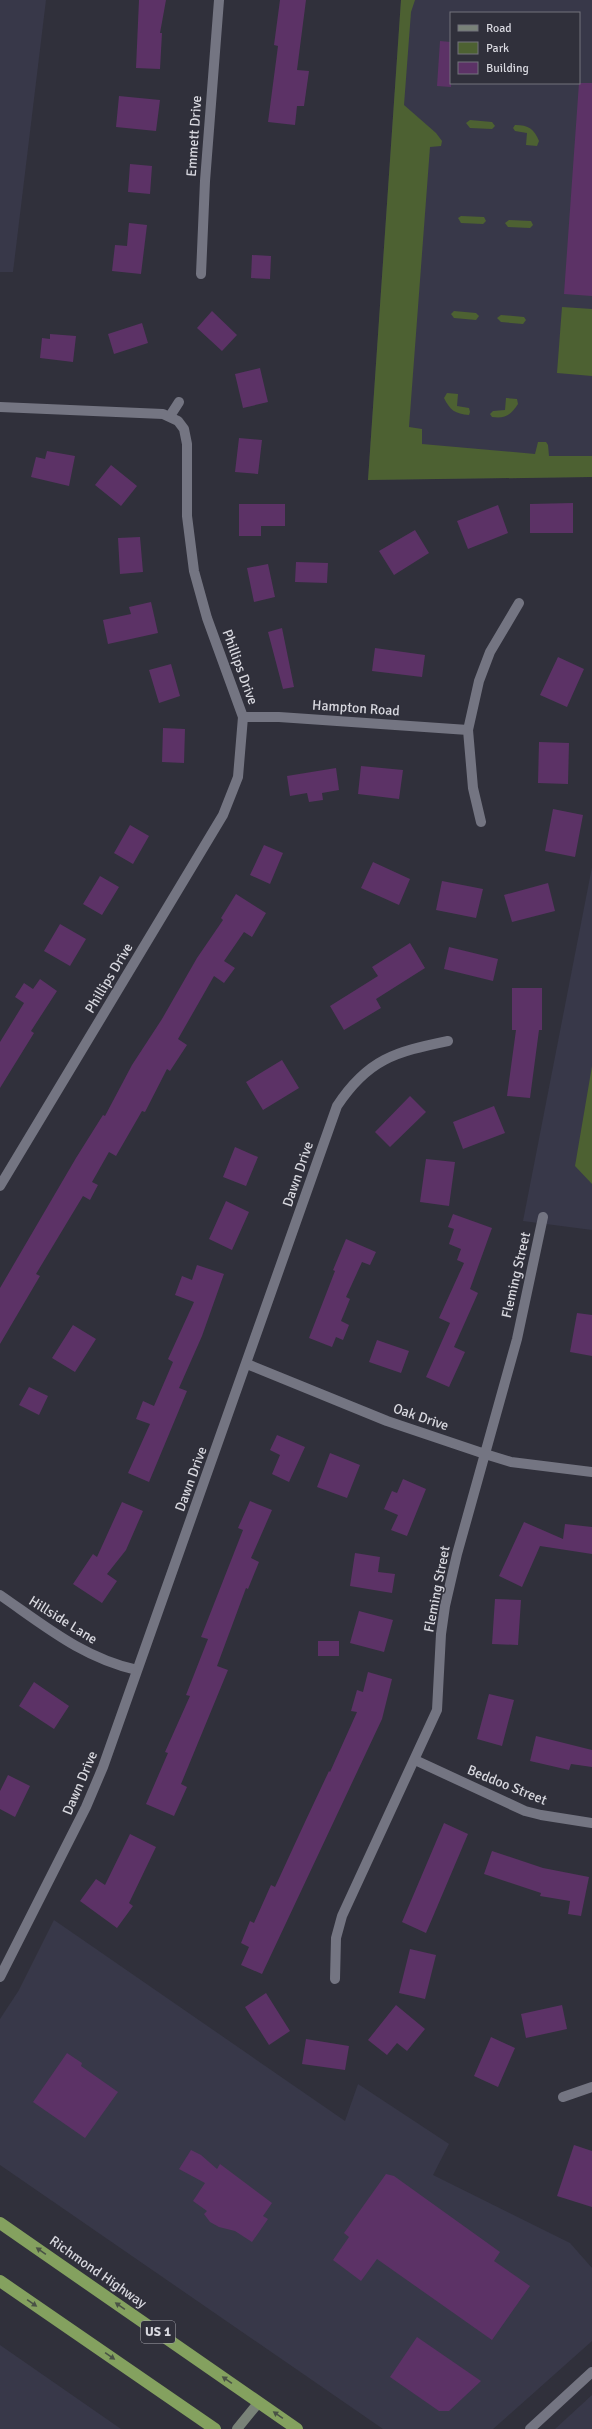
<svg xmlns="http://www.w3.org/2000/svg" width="592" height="2429" viewBox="0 0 592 2429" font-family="Signika,sans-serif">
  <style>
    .built { fill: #383849; fill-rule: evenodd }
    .green { fill: #4d6132 }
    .building { fill: #5c3266 }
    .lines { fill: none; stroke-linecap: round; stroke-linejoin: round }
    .street { stroke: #747582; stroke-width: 10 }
    .secondary { stroke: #798278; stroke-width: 10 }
    .highway { stroke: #84a15f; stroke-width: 12 }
    .oneway { fill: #495246 }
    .labels { text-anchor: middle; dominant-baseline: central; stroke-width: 3; stroke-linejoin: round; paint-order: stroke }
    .shield { fill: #30303b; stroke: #a6a6ae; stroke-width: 1 }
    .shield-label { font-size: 13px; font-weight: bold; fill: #d8d8df }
    .street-label { font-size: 14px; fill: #d8d8df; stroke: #30303b }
  </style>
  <rect width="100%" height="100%" fill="#30303b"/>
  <!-- built -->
  <path class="built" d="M0,0H46L13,272H0Z
    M401,0H592V477L368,480ZM451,13H579V83H451Z
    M592,867V1230L523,1221Z
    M54,1920L345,2121L358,2084L449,2144L433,2175L570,2243L592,2268V2341L493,2429H383L0,2165V2019L19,1990Z
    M0,2345L121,2429H0Z
    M592,2395V2429H555Z"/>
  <!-- green -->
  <path class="green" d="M401,0H415L411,12L404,105L436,133L442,141L441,146L430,147L409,427L422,429V444L535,454L538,442H546L548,445L549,456H592V477L368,480Z
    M470,120L492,122L495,126L492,129L470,128L466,123Z
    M515,125C529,125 534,129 539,141L537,146L526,145L527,133L515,131L513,128Z
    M461,216L484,217L486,221L483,224L461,223L458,218Z
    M509,220L531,221L533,225L530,228L508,227L505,223Z
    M562,307L592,309V376L557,373Z
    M454,311L476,313L479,316L476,320L454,318L451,314Z
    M501,315L524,317L526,320L523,324L501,322L497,318Z
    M447,393L458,394L457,406L469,408L470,412L469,415C455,414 450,410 444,398Z
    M506,398L517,399L518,404C511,415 505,419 492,417L490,414L493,411L505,410Z
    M592,1066V1184L575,1166Z"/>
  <!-- building -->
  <path class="building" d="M139,0H166L160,33H162L160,69L136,68Z
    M280,0H306L297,70L309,71L304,106H297L295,125L268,122L278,46L274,45Z
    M440,41L451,42V87L437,86Z
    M579,83H592V296L564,294Z
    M119,96L160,100L156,131L116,127Z
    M130,164L152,166L150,194L128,192Z
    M129,223L147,225L141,274L112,271L115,245L127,246Z
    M252,255L271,256L270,279L251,278Z
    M212,311L237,335L222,351L197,328Z
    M142,323L148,343L114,354L108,334Z
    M50,334L76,336L73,362L40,358L42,338L50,339Z
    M260,368L268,402L243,408L235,374Z
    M239,438L262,440L258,474L235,472Z
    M47,451L75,456L69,486L31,477L36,457L45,459Z
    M111,465L137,486L121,506L95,485Z
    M573,503V533H530V504Z
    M239,504H285V526H261V536H239Z
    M498,505L508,533L468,549L457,521Z
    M415,530L429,553L394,575L379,551Z
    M140,537L143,572L120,574L118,538Z
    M296,562L328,563L327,583L295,582Z
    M268,564L275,597L254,602L247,568Z
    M151,602L158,633L108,644L103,620L131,614L129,607Z
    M282,628L294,687L283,689L268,632Z
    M375,648L425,655L422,677L372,671Z
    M558,657L584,669L567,707L540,695Z
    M171,664L180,696L159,703L149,670Z
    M163,728L185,729L184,763L162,762Z
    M539,742L569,743L568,784L538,783Z
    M361,766L403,770L399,799L358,794Z
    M336,768L339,790L322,793L323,800L309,802L307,793L290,796L287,776Z
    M553,809L583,815L575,857L545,851Z
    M130,825L149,836L133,864L114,853Z
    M264,845L283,853L270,884L250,875Z
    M373,862L410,879L399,905L361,888Z
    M100,876L119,887L102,915L83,904Z
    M442,881L483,889L476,918L436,910Z
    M548,883L555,911L512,922L504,895Z
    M236,894L266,913L252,937L244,932L224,961L235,968L224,983L214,976L178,1039L187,1045L170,1071L167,1069L145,1112L142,1111L116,1156L109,1152L92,1182L98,1185L90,1200L83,1196L36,1274L40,1276L0,1344V1288L76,1158L103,1115L105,1116L132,1065L162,1019L197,958L223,920L221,918Z
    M60,924L86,939L70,966L44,951Z
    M410,943L425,968L376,999L381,1008L344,1030L330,1006L378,976L372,967Z
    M449,947L498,959L493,981L444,969Z
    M40,979L57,991L31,1031L34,1033L0,1088V1042L24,1003L15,997L24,983L33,989Z
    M512,988H542V1030H539L530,1098L507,1096L516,1030H512Z
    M282,1060L299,1088L263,1110L246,1082Z
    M410,1096L426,1112L390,1147L375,1132Z
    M494,1106L505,1133L463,1149L453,1122Z
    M235,1147L258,1157L246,1186L223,1177Z
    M426,1159L455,1162L449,1206L420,1202Z
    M226,1201L249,1212L232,1250L209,1239Z
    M453,1214L492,1228L470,1289L478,1293L454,1347L465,1352L449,1387L426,1377L450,1323L439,1318L464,1263L457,1260L461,1249L449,1244L454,1229L448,1227Z
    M346,1239L376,1252L370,1265L362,1262L346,1297L350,1299L341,1321L349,1325L343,1340L336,1337L332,1347L309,1338L335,1271L333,1270Z
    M197,1265L224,1274L202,1336L179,1388L187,1391L149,1482L128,1473L150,1424L136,1419L143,1401L154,1406L173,1362L168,1359L194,1302L175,1295L182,1276L192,1280Z
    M577,1313L592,1315V1356L570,1352Z
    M73,1325L96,1339L75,1372L52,1358Z
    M377,1340L409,1351L401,1373L369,1362Z
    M29,1387L48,1396L39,1415L19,1405Z
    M277,1435L305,1447L289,1482L272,1474L280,1455L270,1450Z
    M330,1453L360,1465L347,1498L317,1487Z
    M403,1479L426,1489L407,1536L391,1530L398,1515L384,1509L392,1491L397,1493Z
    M250,1501L272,1510L251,1558L259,1562L248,1589L246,1588L217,1666L228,1670L181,1784L187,1787L174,1816L146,1804L168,1753L165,1752L190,1696L186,1695L208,1639L201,1637L243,1530L238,1528Z
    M122,1502L143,1511L126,1550L107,1574L117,1581L102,1603L73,1584L93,1554L97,1557Z
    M524,1522L563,1539L565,1524L592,1527V1554L540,1546L522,1587L499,1576Z
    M355,1553L380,1557L378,1572L395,1574L392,1593L350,1586Z
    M495,1599L521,1600L518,1645L492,1644Z
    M359,1611L393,1620L384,1652L350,1643Z
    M318,1641H339V1656H318Z
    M368,1672L392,1679L382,1719L262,1974L241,1965L249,1947L241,1943L250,1921L254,1923L271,1885L275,1887L305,1822L329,1771L330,1772L357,1712L351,1711L357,1690L363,1692Z
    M34,1682L69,1706L54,1729L19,1706Z
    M489,1694L514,1700L502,1746L477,1739Z
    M536,1736L592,1750V1767L571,1764L569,1770L530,1761Z
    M8,1775L30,1786L15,1817L0,1809V1791Z
    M444,1823L468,1834L426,1933L402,1922Z
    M130,1834L156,1847L129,1903L133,1906L117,1928L80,1901L96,1879L105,1885Z
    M492,1851L543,1868L589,1877L581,1916L568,1914L570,1901L540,1896L541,1893L484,1874Z
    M410,1949L436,1955L425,1999L399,1993Z
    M266,1993L290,2031L269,2045L245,2007Z
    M396,2005L425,2029L407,2051L397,2043L387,2055L368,2040Z
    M562,2005L567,2029L526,2038L521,2014Z
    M491,2037L515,2048L498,2087L474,2076Z
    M306,2039L349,2046L345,2070L302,2064Z
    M67,2053L82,2063L81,2066L118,2092L85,2138L33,2102Z
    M574,2145L592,2151V2207L557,2196Z
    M191,2150L201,2155L217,2169L220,2164L272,2203L263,2216L268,2219L252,2242L235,2231L219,2227L210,2222L204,2214L207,2211L193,2201L205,2183L179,2169Z
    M386,2174L394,2176L500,2252L494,2261L530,2286L492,2340L377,2259L361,2281L333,2260L349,2237L344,2233Z
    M417,2337L481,2381L449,2411H439L390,2377Z"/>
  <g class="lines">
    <!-- street -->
    <path class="street" d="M201,274L205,181L219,0
      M0,407L163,414L178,421L184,429L187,444V516L194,571L207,618L243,717L238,777L223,815L0,1186
      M170,416L179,402
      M243,717H279L468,730
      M481,822L473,788L468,730L479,681L490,652L519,603
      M247,1364L387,1421L485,1454L511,1462L592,1472
      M0,1595C45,1626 83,1658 137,1670
      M415,1760L525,1811L541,1815L592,1823
      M0,1977L86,1807L103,1767L337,1106C368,1059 395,1052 448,1041
      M335,1979L336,1938L342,1916L437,1710L441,1634L445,1606L457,1554L517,1339L543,1217
      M563,2097L592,2087
      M530,2429L592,2372"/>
    <!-- secondary -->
    <path class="secondary" d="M237,2429L259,2402"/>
    <!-- highway -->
    <path class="highway" d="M0,2223L297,2429
      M0,2281L215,2429"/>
  </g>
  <!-- one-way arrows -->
  <defs><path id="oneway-solid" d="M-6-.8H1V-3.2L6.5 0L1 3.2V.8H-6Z"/></defs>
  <g class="oneway">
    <use href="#oneway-solid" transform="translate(41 2251) rotate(-145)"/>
    <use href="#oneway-solid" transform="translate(32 2303) rotate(35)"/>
    <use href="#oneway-solid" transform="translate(120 2306) rotate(-145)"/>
    <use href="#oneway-solid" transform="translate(110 2356) rotate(35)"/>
    <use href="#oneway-solid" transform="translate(227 2380) rotate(-145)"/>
    <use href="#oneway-solid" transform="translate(278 2415) rotate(-145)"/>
  </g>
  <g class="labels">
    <!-- shield labels -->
    <rect class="shield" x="141" y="2321" width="34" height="22" rx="3"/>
    <g class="shield-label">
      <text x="158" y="2332">US 1</text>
    </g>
    <!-- street labels -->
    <g class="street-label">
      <text transform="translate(194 136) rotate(-86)">Emmett Drive</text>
      <text transform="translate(240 667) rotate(70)">Phillips Drive</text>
      <text transform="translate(356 708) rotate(4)">Hampton Road</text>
      <text transform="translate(109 978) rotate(-59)">Phillips Drive</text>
      <text transform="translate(298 1174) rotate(-71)">Dawn Drive</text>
      <text transform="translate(516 1275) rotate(-77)">Fleming Street</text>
      <text transform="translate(421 1417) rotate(19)">Oak Drive</text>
      <text transform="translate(191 1479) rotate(-70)">Dawn Drive</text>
      <text transform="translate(437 1589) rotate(-79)">Fleming Street</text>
      <text transform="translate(63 1620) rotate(32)">Hillside Lane</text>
      <text transform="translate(80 1783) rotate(-67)">Dawn Drive</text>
      <text transform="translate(507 1785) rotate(22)">Beddoo Street</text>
      <text transform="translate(98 2272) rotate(35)">Richmond Highway</text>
    </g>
  </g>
  <!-- legend -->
  <rect x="450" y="12" width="130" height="72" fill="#30303b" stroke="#73737d"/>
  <rect x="458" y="25" width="20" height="6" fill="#798278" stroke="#73737d"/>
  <text x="486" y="32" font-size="12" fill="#d8d8df">Road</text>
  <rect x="458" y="42" width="20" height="12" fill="#4d6132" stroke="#73737d"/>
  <text x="486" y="52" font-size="12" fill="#d8d8df">Park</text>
  <rect x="458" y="62" width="20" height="12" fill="#5c3266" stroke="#73737d"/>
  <text x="486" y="72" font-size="12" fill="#d8d8df">Building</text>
</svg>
